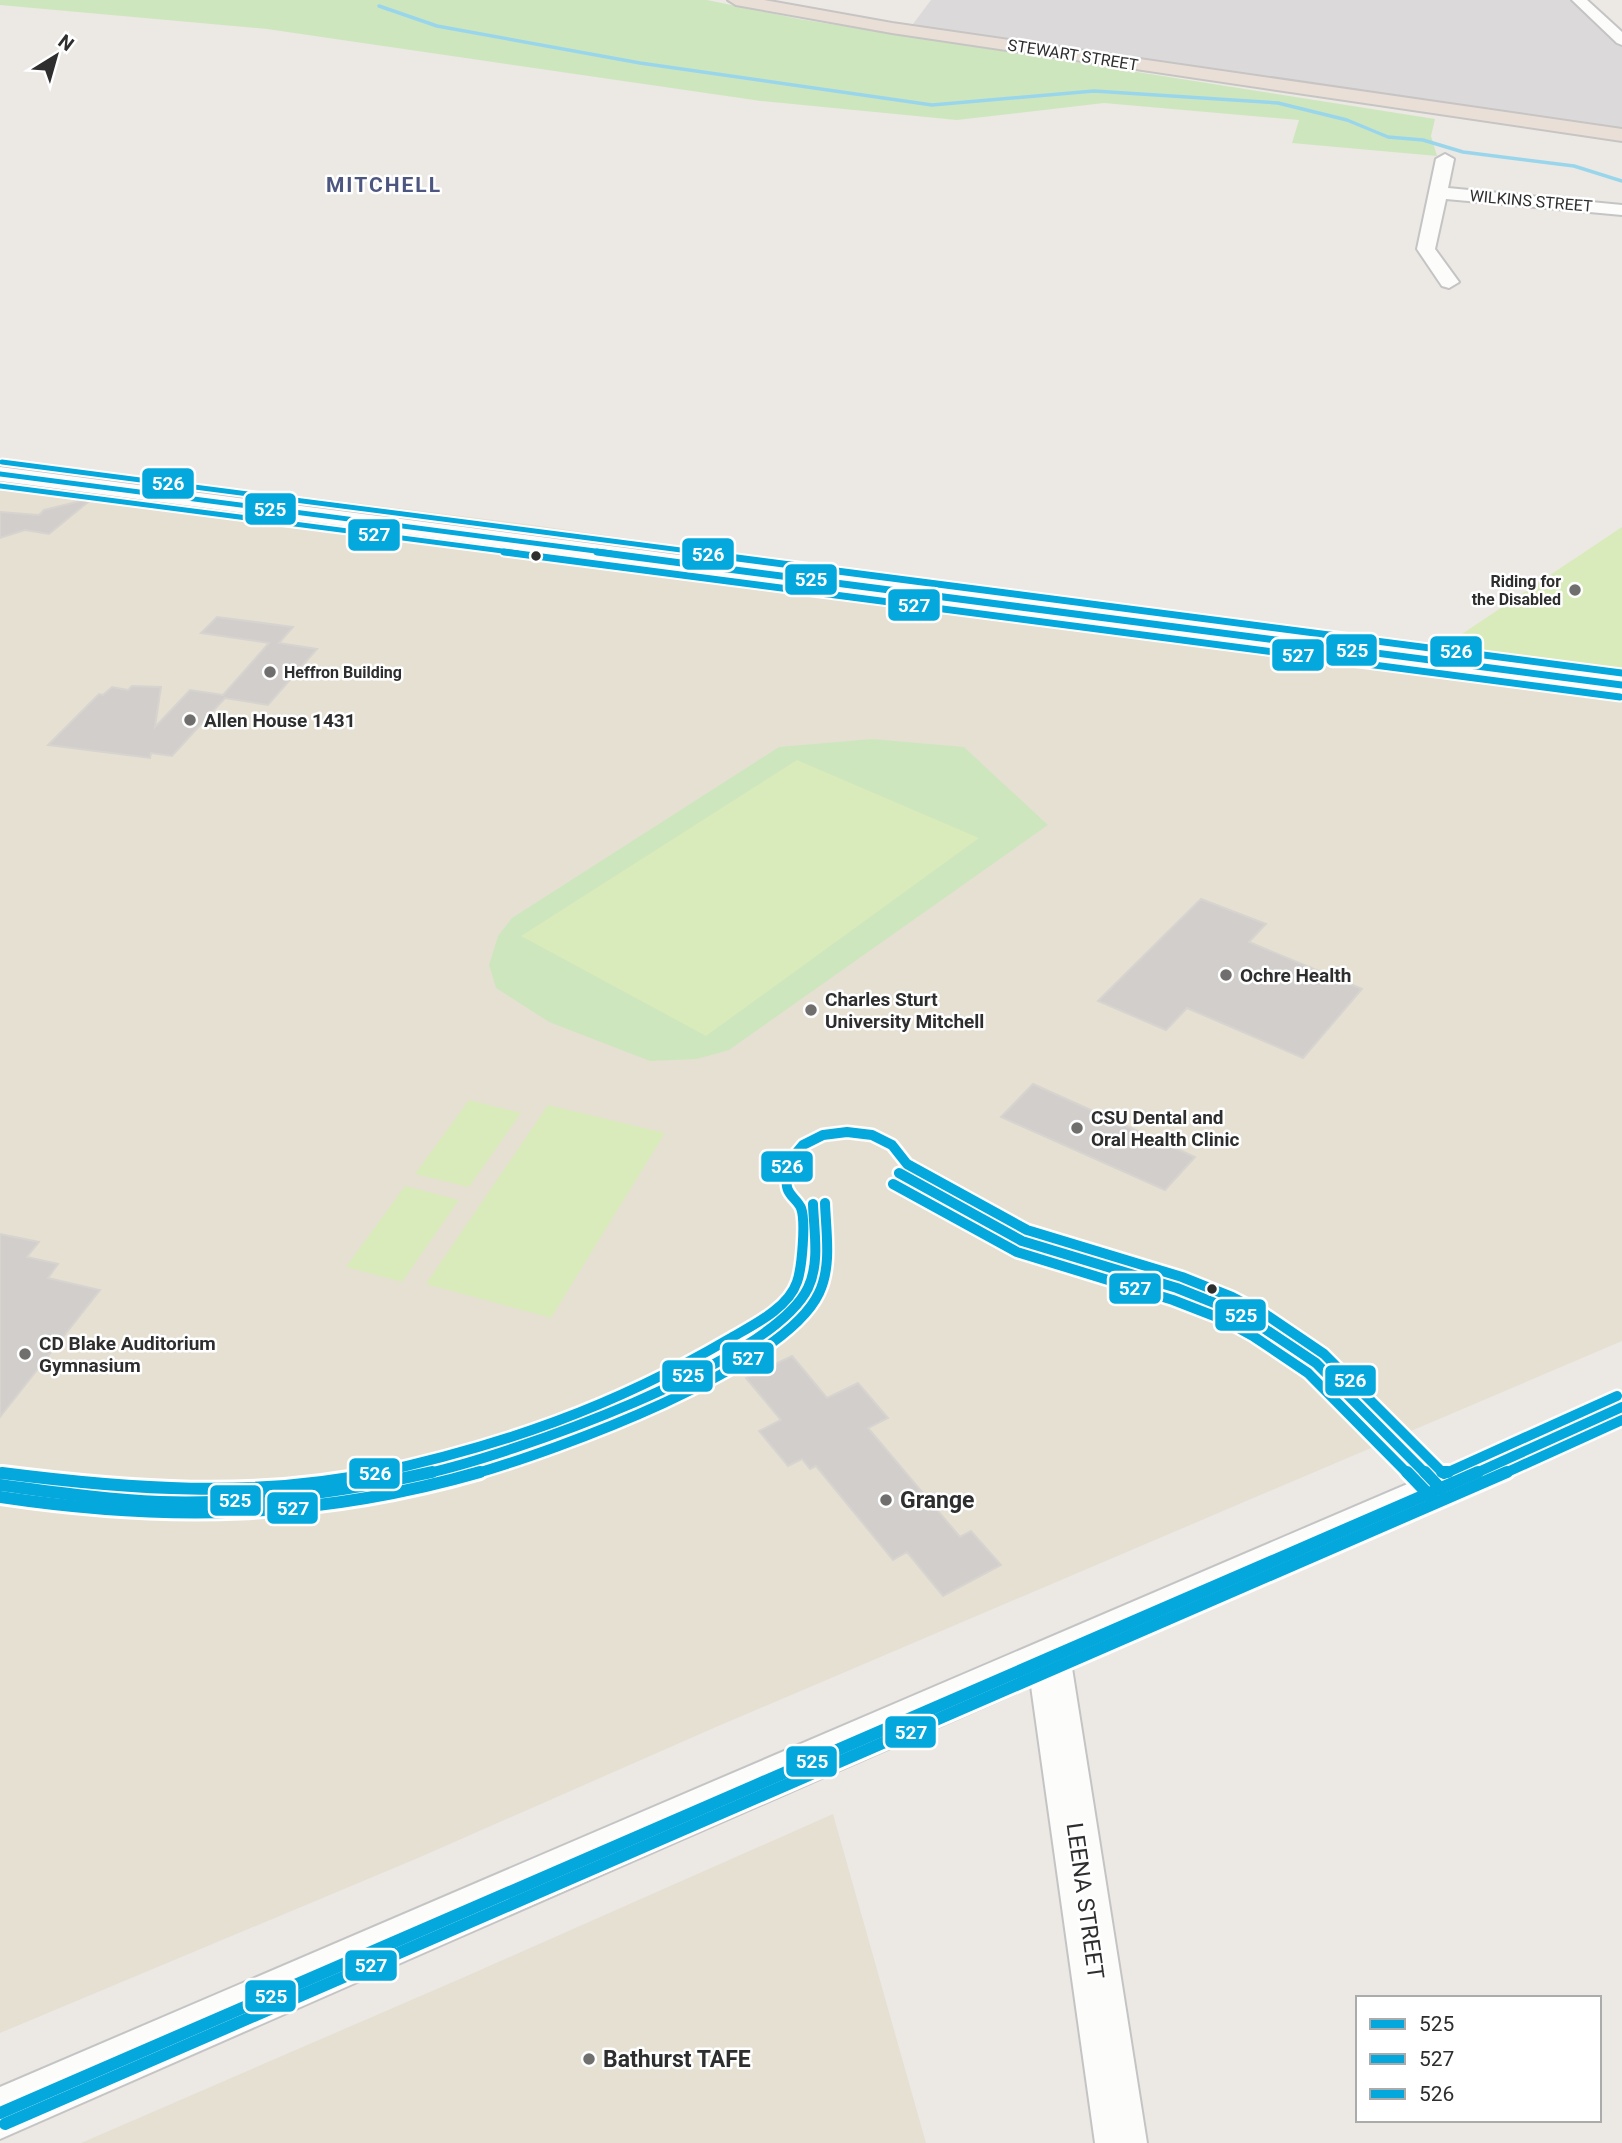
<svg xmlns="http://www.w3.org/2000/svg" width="1622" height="2143" viewBox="0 0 1622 2143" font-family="Roboto,sans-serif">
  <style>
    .industrial { fill: #dcd9db }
    .education { fill: #e6e0d3 }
    .green { fill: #cee6be }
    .pitch { fill: #d9eabb }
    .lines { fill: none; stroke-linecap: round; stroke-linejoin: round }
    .stream { stroke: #99d6ec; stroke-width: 3.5 }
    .building { fill: #d1cecb; stroke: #d7d4d0; stroke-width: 2 }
    .minor-casing { stroke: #c5c4c5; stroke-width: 4 }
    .highway-casing { stroke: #c6c5c4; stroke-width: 4 }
    .minor { fill: #fcfcfb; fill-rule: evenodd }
    .highway { fill: #eadfd6; fill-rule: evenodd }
    .bus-1-far3-casing { stroke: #fff; stroke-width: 9 }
    .bus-1-far2-casing { stroke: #fff; stroke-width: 11 }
    .bus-1-far1-casing { stroke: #fff; stroke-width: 15 }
    .bus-1-casing { stroke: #fff; stroke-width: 18 }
    .bus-2-far3-casing { stroke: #fff; stroke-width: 9 }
    .bus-2-far2-casing { stroke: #fff; stroke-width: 11 }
    .bus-2-far1-casing { stroke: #fff; stroke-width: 15 }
    .bus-2-casing { stroke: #fff; stroke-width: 18 }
    .bus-3-far3-casing { stroke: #fff; stroke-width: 9 }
    .bus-3-far2-casing { stroke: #fff; stroke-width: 11 }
    .bus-3-far1-casing { stroke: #fff; stroke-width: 15 }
    .bus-3-casing { stroke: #fff; stroke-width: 18 }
    .bus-1-far3 { stroke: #05a8dc; stroke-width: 5 }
    .bus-1-far2 { stroke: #05a8dc; stroke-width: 7 }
    .bus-1-far1 { stroke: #05a8dc; stroke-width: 10 }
    .bus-1 { stroke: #05a8dc; stroke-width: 12 }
    .bus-2-far3 { stroke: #05a8dc; stroke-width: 5 }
    .bus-2-far2 { stroke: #05a8dc; stroke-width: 7 }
    .bus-2-far1 { stroke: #05a8dc; stroke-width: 10 }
    .bus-2 { stroke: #05a8dc; stroke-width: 12 }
    .bus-3-far3 { stroke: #05a8dc; stroke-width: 5 }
    .bus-3-far2 { stroke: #05a8dc; stroke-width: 7 }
    .bus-3-far1 { stroke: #05a8dc; stroke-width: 10 }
    .bus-3 { stroke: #05a8dc; stroke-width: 12 }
    .bus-dot { fill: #2e2e2e; stroke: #fff; stroke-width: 2.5 }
    .poi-dot { fill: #706f6e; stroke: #fff; stroke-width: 2.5 }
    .labels { text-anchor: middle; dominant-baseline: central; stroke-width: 5; stroke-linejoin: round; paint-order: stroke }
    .far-street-label { font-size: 16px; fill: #2e2e2e; stroke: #fff }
    .far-poi-label { font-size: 16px; font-weight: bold; fill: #2e2e2e; stroke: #fff; text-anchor: end }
    .poi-label { font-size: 19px; font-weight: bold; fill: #2e2e2e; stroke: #fff; text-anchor: start }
    .far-district-label { font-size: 21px; font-weight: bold; letter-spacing: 2px; fill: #4d5680; stroke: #fff }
    .near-poi-label { font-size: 23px; font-weight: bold; fill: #2e2e2e; stroke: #fff; text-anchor: start }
    .near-street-label { font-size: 23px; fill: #2e2e2e; stroke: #fff }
    .line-badge { stroke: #fff; stroke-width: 2.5 }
    .badge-label { font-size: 19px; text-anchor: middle; font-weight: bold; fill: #fff }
  </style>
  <rect width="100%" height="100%" fill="#ece8e4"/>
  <!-- industrial -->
  <path class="industrial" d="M931,0H1579L1622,40V135L992,43L913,24Z"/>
  <!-- education -->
  <path class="education" d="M0,459L526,524L1622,678V1341L716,1727L418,1858L0,2033Z
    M833,1814L926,2143H81L469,1975Z"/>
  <!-- green -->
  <path class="green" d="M0,0H707L799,19L1435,119L1431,136L1437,156L1292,143L1299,120L1104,103L957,120L761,101L267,29L0,5Z
    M872,739L964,747L1048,825L729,1050L697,1059L650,1061L549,1022L496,988L489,965L498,936L512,918L779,747Z"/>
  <!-- pitch -->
  <path class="pitch" d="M1622,527V678L1435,652Z
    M797,760L979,838L706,1036L521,936Z
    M469,1100L521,1113L469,1187L415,1174Z
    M548,1105L665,1133L551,1318L426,1284Z
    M405,1186L459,1200L402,1282L346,1267Z"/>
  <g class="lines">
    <!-- stream -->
    <path class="stream" d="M379,6L437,26L640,63L932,105L1094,91L1278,103L1347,120L1388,137L1423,140L1463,152L1574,166L1622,181"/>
  </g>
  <!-- building -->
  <path class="building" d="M93,498L49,534L25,530L0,538V512L39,515L44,510Z
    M217,617L293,627L279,643L317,649L268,705L225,698L172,756L151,753L150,758L48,745L99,694L103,695L112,687L128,690L132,686L161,687L155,727L190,690L223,695L269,643L201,633Z
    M1201,899L1266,924L1249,942L1362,989L1303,1058L1187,1008L1166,1030L1098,1001Z
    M1033,1084L1173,1147L1195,1157L1165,1190L1001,1117Z
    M0,1234L39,1242L27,1257L58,1264L48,1278L100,1290L0,1417Z
    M792,1356L827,1398L858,1383L888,1418L868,1428L960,1537L971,1531L1001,1565L943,1596L907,1552L893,1560L816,1466L810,1469L802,1459L788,1466L759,1431L781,1420L746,1378Z"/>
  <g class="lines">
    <defs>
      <path id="minor" d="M1572,0H1587L1622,32V45L1617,43Z
        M1445,154L1454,159L1448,188L1622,205V215L1446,199L1435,249L1459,282L1449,288L1442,286L1417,249L1436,159Z
        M0,467L1622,677V693L0,481Z
        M1622,1392V1424L1072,1668L1147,2143H1095L1031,1686L0,2139V2087Z"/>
      <path id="highway" d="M728,0H764L892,23L1622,129V141L892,33L736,5Z"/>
    </defs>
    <!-- minor casing -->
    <use href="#minor" class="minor-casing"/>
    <!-- highway casing -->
    <use href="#highway" class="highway-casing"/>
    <!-- minor -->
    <use href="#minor" class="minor"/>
    <!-- highway -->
    <use href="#highway" class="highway"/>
    <defs>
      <path id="bus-1-far3" d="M0,474L611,553"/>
      <path id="bus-1-far2" d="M597,552L1622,685"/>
      <path id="bus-1-far1" d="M899,1173L1022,1241L1177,1288L1227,1308L1259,1325L1316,1363L1426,1474
        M424,1474C508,1456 771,1364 808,1288C820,1263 814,1231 813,1204
        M1474,1474L1622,1407"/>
      <path id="bus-1" d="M1425,1472L1441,1489
        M0,1485C53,1492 107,1500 160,1502C252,1505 343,1492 432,1472
        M0,2113L1478,1472"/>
      <path id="bus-2-far3" d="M0,486L518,553"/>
      <path id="bus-2-far2" d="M504,552L1620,697"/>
      <path id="bus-2-far1" d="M893,1184L1017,1252L1173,1300L1222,1319L1253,1336L1308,1373L1408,1474
        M474,1474C554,1451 783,1369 819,1293C832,1266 826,1232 825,1203
        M1503,1474L1622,1420"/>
      <path id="bus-2" d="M1407,1472L1432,1498
        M0,1497C167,1522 316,1519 480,1472
        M5,2124L1507,1472"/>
      <path id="bus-3-far3" d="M2,462L704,553"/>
      <path id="bus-3-far2" d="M691,552L1622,673"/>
      <path id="bus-3-far1" d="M2,1473L11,1474
        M371,1474C502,1446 613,1407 729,1339C751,1326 788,1309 797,1282C802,1268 806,1221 801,1208C798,1201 791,1197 788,1190C785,1184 787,1172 787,1164L803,1145L823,1135L847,1132L872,1135L892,1145L907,1164L1027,1230L1182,1277L1232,1297L1265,1314L1324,1354L1444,1474L1617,1396"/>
      <path id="bus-3" d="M1442,1472H1448
        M2,1473C127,1489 255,1499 380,1472"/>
    </defs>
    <!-- bus-1-far3 casing -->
    <use href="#bus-1-far3" class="bus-1-far3-casing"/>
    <!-- bus-1-far2 casing -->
    <use href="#bus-1-far2" class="bus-1-far2-casing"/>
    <!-- bus-1-far1 casing -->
    <use href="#bus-1-far1" class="bus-1-far1-casing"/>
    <!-- bus-1 casing -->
    <use href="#bus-1" class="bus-1-casing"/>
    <!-- bus-2-far3 casing -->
    <use href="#bus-2-far3" class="bus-2-far3-casing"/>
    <!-- bus-2-far2 casing -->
    <use href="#bus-2-far2" class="bus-2-far2-casing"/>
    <!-- bus-2-far1 casing -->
    <use href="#bus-2-far1" class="bus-2-far1-casing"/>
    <!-- bus-2 casing -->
    <use href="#bus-2" class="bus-2-casing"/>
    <!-- bus-3-far3 casing -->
    <use href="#bus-3-far3" class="bus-3-far3-casing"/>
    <!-- bus-3-far2 casing -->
    <use href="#bus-3-far2" class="bus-3-far2-casing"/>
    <!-- bus-3-far1 casing -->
    <use href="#bus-3-far1" class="bus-3-far1-casing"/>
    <!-- bus-3 casing -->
    <use href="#bus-3" class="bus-3-casing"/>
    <!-- bus-1-far3 -->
    <use href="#bus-1-far3" class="bus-1-far3"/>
    <!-- bus-1-far2 -->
    <use href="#bus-1-far2" class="bus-1-far2"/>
    <!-- bus-1-far1 -->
    <use href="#bus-1-far1" class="bus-1-far1"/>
    <!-- bus-1 -->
    <use href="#bus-1" class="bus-1"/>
    <!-- bus-2-far3 -->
    <use href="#bus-2-far3" class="bus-2-far3"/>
    <!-- bus-2-far2 -->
    <use href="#bus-2-far2" class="bus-2-far2"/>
    <!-- bus-2-far1 -->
    <use href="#bus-2-far1" class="bus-2-far1"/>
    <!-- bus-2 -->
    <use href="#bus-2" class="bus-2"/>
    <!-- bus-3-far3 -->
    <use href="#bus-3-far3" class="bus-3-far3"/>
    <!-- bus-3-far2 -->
    <use href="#bus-3-far2" class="bus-3-far2"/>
    <!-- bus-3-far1 -->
    <use href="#bus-3-far1" class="bus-3-far1"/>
    <!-- bus-3 -->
    <use href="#bus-3" class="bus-3"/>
  </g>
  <!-- markers -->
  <g class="bus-dot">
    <circle cx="536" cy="556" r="6"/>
    <circle cx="1212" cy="1289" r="6"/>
  </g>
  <g class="poi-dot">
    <circle cx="1575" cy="590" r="7"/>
    <circle cx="270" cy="672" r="7"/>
    <circle cx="190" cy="720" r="7"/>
    <circle cx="1226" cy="975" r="7"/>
    <circle cx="811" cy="1010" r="7"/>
    <circle cx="1077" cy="1128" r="7"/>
    <circle cx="25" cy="1354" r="7"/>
    <circle cx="886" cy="1500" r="7"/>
    <circle cx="589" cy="2059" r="7"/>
  </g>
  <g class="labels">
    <!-- far-street labels -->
    <g class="far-street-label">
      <text transform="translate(1073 55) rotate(9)">STEWART STREET</text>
      <text transform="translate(1531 201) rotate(5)">WILKINS STREET</text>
    </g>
    <!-- far-poi labels -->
    <g class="far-poi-label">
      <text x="1561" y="581">Riding for<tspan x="1561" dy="18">the Disabled</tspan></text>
      <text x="284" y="672" text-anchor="start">Heffron Building</text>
    </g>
    <!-- poi labels -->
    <g class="poi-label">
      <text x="204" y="720">Allen House 1431</text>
      <text x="1240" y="975">Ochre Health</text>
      <text x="825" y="999">Charles Sturt<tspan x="825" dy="22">University Mitchell</tspan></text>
      <text x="1091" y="1117">CSU Dental and<tspan x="1091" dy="22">Oral Health Clinic</tspan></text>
      <text x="39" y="1343">CD Blake Auditorium<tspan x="39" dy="22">Gymnasium</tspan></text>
    </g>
    <!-- far-district labels -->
    <g class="far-district-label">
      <text x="384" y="185">MITCHELL</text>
    </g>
    <!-- near-poi labels -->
    <g class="near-poi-label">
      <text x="900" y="1500">Grange</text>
      <text x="603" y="2059">Bathurst TAFE</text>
    </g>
    <!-- near-street labels -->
    <g class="near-street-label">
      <text transform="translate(1085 1901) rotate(82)">LEENA STREET</text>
    </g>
  </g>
  <g class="line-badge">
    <rect x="141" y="467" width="54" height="33" rx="7" fill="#05a8dc"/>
    <rect x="244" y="492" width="53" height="34" rx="7" fill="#05a8dc"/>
    <rect x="347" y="518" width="54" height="34" rx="7" fill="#05a8dc"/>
    <rect x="681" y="537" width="54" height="34" rx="7" fill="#05a8dc"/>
    <rect x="784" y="563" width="54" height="33" rx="7" fill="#05a8dc"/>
    <rect x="887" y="588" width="54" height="34" rx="7" fill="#05a8dc"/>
    <rect x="1325" y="633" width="53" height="34" rx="7" fill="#05a8dc"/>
    <rect x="1429" y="635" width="54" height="33" rx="7" fill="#05a8dc"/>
    <rect x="1271" y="638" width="54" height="34" rx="7" fill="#05a8dc"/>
    <rect x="760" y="1150" width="54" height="33" rx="7" fill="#05a8dc"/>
    <rect x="1108" y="1272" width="54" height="33" rx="7" fill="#05a8dc"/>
    <rect x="1214" y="1298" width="53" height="34" rx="7" fill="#05a8dc"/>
    <rect x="721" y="1341" width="54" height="34" rx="7" fill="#05a8dc"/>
    <rect x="661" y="1359" width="53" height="34" rx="7" fill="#05a8dc"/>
    <rect x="1324" y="1364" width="53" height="33" rx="7" fill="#05a8dc"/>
    <rect x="348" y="1457" width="53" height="33" rx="7" fill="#05a8dc"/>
    <rect x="209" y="1484" width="53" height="33" rx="7" fill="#05a8dc"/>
    <rect x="266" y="1491" width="53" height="34" rx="7" fill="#05a8dc"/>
    <rect x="884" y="1715" width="53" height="34" rx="7" fill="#05a8dc"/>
    <rect x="785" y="1745" width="53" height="33" rx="7" fill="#05a8dc"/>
    <rect x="344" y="1949" width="54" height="33" rx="7" fill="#05a8dc"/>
    <rect x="244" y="1979" width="53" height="34" rx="7" fill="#05a8dc"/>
  </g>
  <g class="badge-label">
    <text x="168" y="490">526</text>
    <text x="270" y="516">525</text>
    <text x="374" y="541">527</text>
    <text x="708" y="561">526</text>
    <text x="811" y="586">525</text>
    <text x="914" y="612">527</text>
    <text x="1352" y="657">525</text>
    <text x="1456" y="658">526</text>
    <text x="1298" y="662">527</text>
    <text x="787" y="1173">526</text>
    <text x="1135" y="1295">527</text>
    <text x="1241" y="1322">525</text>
    <text x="748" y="1365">527</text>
    <text x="688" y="1382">525</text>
    <text x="1350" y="1387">526</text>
    <text x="375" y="1480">526</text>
    <text x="235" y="1507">525</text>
    <text x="293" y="1515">527</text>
    <text x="911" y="1739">527</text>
    <text x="812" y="1768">525</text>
    <text x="371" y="1972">527</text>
    <text x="271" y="2003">525</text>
  </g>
  <!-- legend -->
  <rect x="1356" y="1996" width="245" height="126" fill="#ffffff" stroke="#ababab" stroke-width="2"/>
  <rect x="1370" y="2019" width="35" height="10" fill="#05a8dc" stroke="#ababab" stroke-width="2"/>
  <text x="1419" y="2031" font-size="21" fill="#2e2e2e">525</text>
  <rect x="1370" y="2054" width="35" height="10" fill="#05a8dc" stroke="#ababab" stroke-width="2"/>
  <text x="1419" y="2066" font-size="21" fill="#2e2e2e">527</text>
  <rect x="1370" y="2089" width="35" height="10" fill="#05a8dc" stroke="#ababab" stroke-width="2"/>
  <text x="1419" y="2101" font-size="21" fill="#2e2e2e">526</text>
  <!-- north arrow -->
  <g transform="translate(56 56) rotate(37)" stroke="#ffffff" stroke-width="5" paint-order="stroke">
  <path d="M0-5L12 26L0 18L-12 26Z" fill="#2e2e2e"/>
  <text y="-10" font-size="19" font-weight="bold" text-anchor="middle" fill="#2e2e2e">N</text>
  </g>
</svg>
